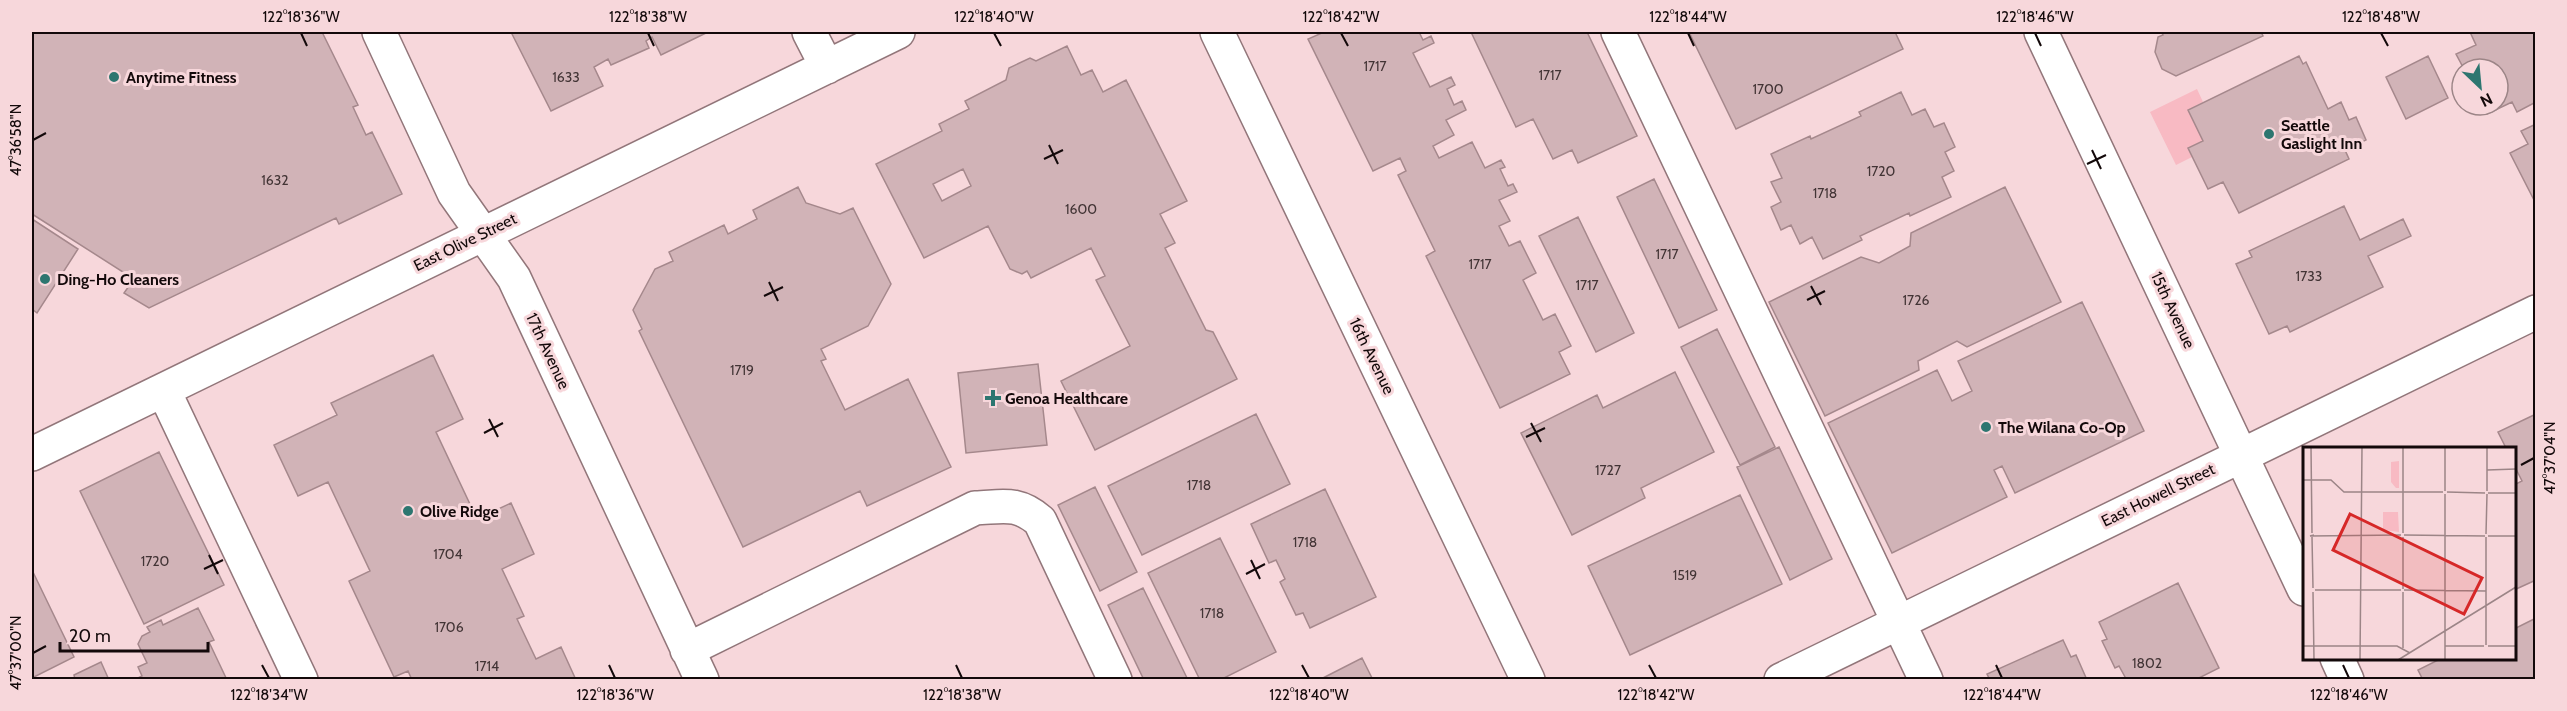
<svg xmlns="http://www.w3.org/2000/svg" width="2567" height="711" viewBox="0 0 2567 711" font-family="Cabin,sans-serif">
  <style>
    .green { fill: #f8bac3 }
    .building { fill: #d1b3b7; stroke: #a5888c; stroke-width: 1.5; fill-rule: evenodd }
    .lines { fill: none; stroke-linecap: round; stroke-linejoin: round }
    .minor-casing { stroke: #92767a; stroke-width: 36 }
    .minor { stroke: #fff; stroke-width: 33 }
    .ticks { fill: none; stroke: #13090a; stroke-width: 2 }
    .poi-dot { fill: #2d7670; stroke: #f7d7db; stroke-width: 2 }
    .labels { text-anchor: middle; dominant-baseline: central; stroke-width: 6; stroke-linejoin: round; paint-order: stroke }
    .number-label { font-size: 14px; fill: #423435 }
    .poi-label { font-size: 16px; font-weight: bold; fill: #13090a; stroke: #f7d7db; text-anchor: start }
    .street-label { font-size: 16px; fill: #13090a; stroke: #f7d7db }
    .inset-road { fill: none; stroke: #9c8587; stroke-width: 1.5 }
    .view { fill: #d62828; fill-opacity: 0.15; stroke: #d62828; stroke-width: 3 }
    .inset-edge { fill: none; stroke: #13090a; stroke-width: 3 }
    .neatline { fill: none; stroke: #13090a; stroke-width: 2 }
    .ticks-label { font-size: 15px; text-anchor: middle; fill: #13090a }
  </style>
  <rect width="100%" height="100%" fill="#f7d7db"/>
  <!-- green -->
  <path class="green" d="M2197,89L2203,102L2188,110L2203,141L2188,148L2192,157L2176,165L2150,112Z"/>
  <!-- building -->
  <path class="building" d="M32,32H322L358,105L353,107L366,135L372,132L402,194L339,224L336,218L149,308L124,293L134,279L32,214Z
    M511,32H708L661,55L652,37L646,41L649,48L611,65L608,59L594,67L603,86L551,111Z
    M1324,32H1419L1423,40L1431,36L1434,43L1413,53L1430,87L1451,77L1455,85L1447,89L1454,105L1462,101L1466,110L1446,120L1454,135L1433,146L1439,158L1472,142L1485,168L1501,160L1505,167L1500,169L1508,186L1513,184L1517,192L1499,200L1510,221L1499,226L1509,246L1520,241L1536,273L1523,280L1543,320L1555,314L1571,346L1559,352L1570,374L1500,408L1426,256L1435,251L1398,175L1406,171L1400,158L1373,171L1308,39Z
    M1471,32H1587L1637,136L1578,163L1572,150L1553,159L1533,119L1516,127Z
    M1689,32H1895L1903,49L1736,129Z
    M2161,32H2261L2263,36L2176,76L2162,69L2155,52L2158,37L2163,35Z
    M2470,32H2536V102L2517,112L2512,102L2487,114L2482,105H2498V69H2464L2456,54L2476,45Z
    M1067,46L1081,75L1092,70L1103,92L1126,80L1187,201L1160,214L1175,243L1165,248L1206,330L1213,332L1237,379L1095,450L1061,381L1130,346L1096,280L1105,276L1091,248L1031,278L1027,271L1022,274L1010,269L988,226L924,258L876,164L942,131L939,124L969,109L965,101L1006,80L1009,68L1030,58L1036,61ZM963,169L971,186L942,201L933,184Z
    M2299,56L2303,64L2306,62L2328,109L2341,102L2349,120L2356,117L2366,140L2345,150L2349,159L2239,213L2223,182L2208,189L2188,148L2203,141L2188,110Z
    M2428,56L2448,98L2406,119L2386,77Z
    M1901,92L1912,115L1925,109L1934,127L1944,123L1955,147L1945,152L1954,171L1942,177L1951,197L1910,216L1909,213L1860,236L1862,240L1823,259L1812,237L1800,244L1791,225L1781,230L1771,207L1781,202L1771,182L1782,178L1771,154L1810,136L1811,139L1861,116L1859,112Z
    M2536,124V204L2510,153L2528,144L2521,131Z
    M1654,179L1717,310L1679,328L1617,197Z
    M798,187L806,203L840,214L853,208L891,284L868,326L821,349L826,359L821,361L845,410L908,379L951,467L867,506L860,491L743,547L639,331L642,329L633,310L655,269L673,261L669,252L724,225L728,234L757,219L753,210Z
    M2005,187L2061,302L1967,347L1957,341L1918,361L1919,370L1825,416L1769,302L1861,257L1879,263L1910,246L1911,233Z
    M2344,206L2360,240L2403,219L2411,236L2368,256L2383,287L2290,332L2287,326L2269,334L2236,264L2252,257L2249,251Z
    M1578,217L1634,333L1596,352L1539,236Z
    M32,219L78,249L37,313L32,309Z
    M2082,302L2144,431L2015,493L2002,466L1994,470L2007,497L1892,553L1828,423L1937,370L1952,401L1972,391L1958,361Z
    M1717,329L1775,447L1740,465L1681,347Z
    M433,355L463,419L436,432L477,519L511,503L534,554L502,569L524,616L517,619L536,659L561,647L576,680H412L408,671L394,677L349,581L370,571L328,482L298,496L274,445L337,415L331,403Z
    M1038,364L1047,445L966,453L958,373Z
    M1675,372L1714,452L1641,488L1645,498L1572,535L1521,433L1597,395L1603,408Z
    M1256,414L1290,484L1142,555L1108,486Z
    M2536,414V580L2514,590V485L2522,481L2514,465V448H2506L2498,432Z
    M1779,447L1832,559L1790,580L1737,467Z
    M159,452L224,585L144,624L80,491Z
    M1095,487L1137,572L1100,591L1058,505Z
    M1325,489L1376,597L1310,628L1303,613L1296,615L1280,582L1285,579L1276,560L1269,563L1251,524Z
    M1740,495L1782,584L1630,655L1588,566Z
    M1220,538L1276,652L1220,680H1200L1148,573Z
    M32,570L74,657L32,678Z
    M2178,583L2219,668L2195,680H2120L2125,677L2119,666L2115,668L2102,641L2107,639L2099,622Z
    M1143,588L1188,680H1144L1108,605Z
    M198,608L214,640L209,642L227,680H134L142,676L138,667L147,663L138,644L142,636L150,632L147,627L161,620L163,625Z
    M2536,618V680H2423L2418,670L2442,658H2514V629Z
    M2063,640L2071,657L2076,655L2087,680H1990L1987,674Z
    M1362,658L1373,680H1319Z
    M101,662L109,680H75L74,675Z"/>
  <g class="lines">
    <defs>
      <path id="minor" d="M379,32L454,193L514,278L702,680
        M809,32L827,67
        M1217,32L1528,680
        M1618,32L1926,680
        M2041,32L2304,589
        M164,391L301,680
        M32,454L898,32
        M687,650L975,508C1003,507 1017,501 1040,521L1115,680
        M2337,658L2347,680
        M1781,680L2536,312"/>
    </defs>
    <!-- minor casing -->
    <use href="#minor" class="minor-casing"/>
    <!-- minor -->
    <use href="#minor" class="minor"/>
  </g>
  <!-- ticks -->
  <path class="ticks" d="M301,33L307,46M648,33L654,46M994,33L1001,46M1341,33L1348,46M1688,33L1694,46M2035,33L2041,46M2381,33L2388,46M33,140L46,133M1049,145L1058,164M2092,150L2101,169M1044,159L1063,150M2087,164L2106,155M769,282L778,301M1811,286L1821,305M764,296L783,287M1807,300L1825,291M489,419L498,437M1531,423L1541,442M484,433L503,423M1526,437L1545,428M2521,465L2534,458M209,555L218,574M1251,560L1260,579M204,569L223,560M1246,574L1265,564M33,653L46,646M262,665L269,678M609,665L615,678M956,665L962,678M1302,665L1309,678M1649,665L1656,678M1996,665L2002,678M2343,665L2349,678"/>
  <!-- markers -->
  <g class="poi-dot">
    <circle cx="114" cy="77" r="6"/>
    <circle cx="2269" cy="134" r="6"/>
    <circle cx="45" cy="279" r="6"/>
    <path d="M990 389h6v6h6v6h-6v6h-6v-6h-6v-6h6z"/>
    <circle cx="1986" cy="427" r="6"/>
    <circle cx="408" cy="511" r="6"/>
  </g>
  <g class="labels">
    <!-- number labels -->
    <g class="number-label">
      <text x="1375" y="66">1717</text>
      <text x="1550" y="75">1717</text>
      <text x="566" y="77">1633</text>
      <text x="1768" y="89">1700</text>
      <text x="1881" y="171">1720</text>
      <text x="275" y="180">1632</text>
      <text x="1825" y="193">1718</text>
      <text x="1081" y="209">1600</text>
      <text x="1667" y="254">1717</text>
      <text x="1480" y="264">1717</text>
      <text x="2309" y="276">1733</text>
      <text x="1587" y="285">1717</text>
      <text x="1916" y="300">1726</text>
      <text x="742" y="370">1719</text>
      <text x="1608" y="470">1727</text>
      <text x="1199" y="485">1718</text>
      <text x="1305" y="542">1718</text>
      <text x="448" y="554">1704</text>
      <text x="155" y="561">1720</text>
      <text x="1685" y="575">1519</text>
      <text x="1212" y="613">1718</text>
      <text x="449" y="627">1706</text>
      <text x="2147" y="663">1802</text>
      <text x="487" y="666">1714</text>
    </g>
    <!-- poi labels -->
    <g class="poi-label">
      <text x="126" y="77">Anytime Fitness</text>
      <text x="2281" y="125">Seattle<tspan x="2281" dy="18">Gaslight Inn</tspan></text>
      <text x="57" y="279">Ding-Ho Cleaners</text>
      <text x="1005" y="398">Genoa Healthcare</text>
      <text x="1998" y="427">The Wilana Co-Op</text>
      <text x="420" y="511">Olive Ridge</text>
    </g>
    <!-- street labels -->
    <g class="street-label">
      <text transform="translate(465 242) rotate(-26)">East Olive Street</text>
      <text transform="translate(2173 310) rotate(65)">15th Avenue</text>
      <text transform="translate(548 351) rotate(65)">17th Avenue</text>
      <text transform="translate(1372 356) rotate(64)">16th Avenue</text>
      <text transform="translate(2158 495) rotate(-26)">East Howell Street</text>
    </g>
  </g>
  <!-- overview -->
  <g transform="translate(2303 447)">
    <rect width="213" height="213" fill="#f7d7db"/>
    <path d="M96,14V41H93L88,35V15ZM80,65H95L96,85L80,83Z" fill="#f8bac3"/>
    <path class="inset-road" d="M8,0L9,86M184,23L213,22M0,33H28L41,45H140M142,44V0M184,44V0M144,45L182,46M185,46H213M100,86V0M183,87L184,47M11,88L7,89L98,88M101,88L182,89M185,89H213M9,90L10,141M100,142V90M12,143H98M101,143L183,144M10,145L11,213M100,145V201M183,198V90M0,199H94L107,206M142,199H181M185,199H213M57,213L59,0M95,213L213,140M142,213V47"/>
    <path class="view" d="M47,67L179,131L161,167L30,103Z"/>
    <rect width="213" height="213" class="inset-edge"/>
  </g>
  <!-- border -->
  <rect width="2567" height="711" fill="none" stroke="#f7d7db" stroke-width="66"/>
  <!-- north arrow -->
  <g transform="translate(2480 87) rotate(154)"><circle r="28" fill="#f7d7db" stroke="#9c8587" stroke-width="1.5"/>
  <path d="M0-4.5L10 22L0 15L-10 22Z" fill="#2d7670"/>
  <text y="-9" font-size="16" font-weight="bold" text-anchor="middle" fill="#13090a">N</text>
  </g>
  <!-- scale -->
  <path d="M60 642v9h148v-9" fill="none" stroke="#13090a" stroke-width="3"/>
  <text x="69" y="642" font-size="18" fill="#13090a" stroke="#f7d7db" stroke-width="4.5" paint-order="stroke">20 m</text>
  <rect x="33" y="33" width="2501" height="645" class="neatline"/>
  <g class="ticks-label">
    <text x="301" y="22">122°18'36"W</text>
    <text x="648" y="22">122°18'38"W</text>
    <text x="994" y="22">122°18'40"W</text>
    <text x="1341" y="22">122°18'42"W</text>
    <text x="1688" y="22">122°18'44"W</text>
    <text x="2035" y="22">122°18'46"W</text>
    <text x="2381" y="22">122°18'48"W</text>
    <text transform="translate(16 140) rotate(-90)" y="5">47°36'58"N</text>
    <text transform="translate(2550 458) rotate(-90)" y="5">47°37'04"N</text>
    <text transform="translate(16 653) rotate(-90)" y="5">47°37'00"N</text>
    <text x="269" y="700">122°18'34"W</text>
    <text x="615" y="700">122°18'36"W</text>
    <text x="962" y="700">122°18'38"W</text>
    <text x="1309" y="700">122°18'40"W</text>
    <text x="1656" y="700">122°18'42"W</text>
    <text x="2002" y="700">122°18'44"W</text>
    <text x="2349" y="700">122°18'46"W</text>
  </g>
</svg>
